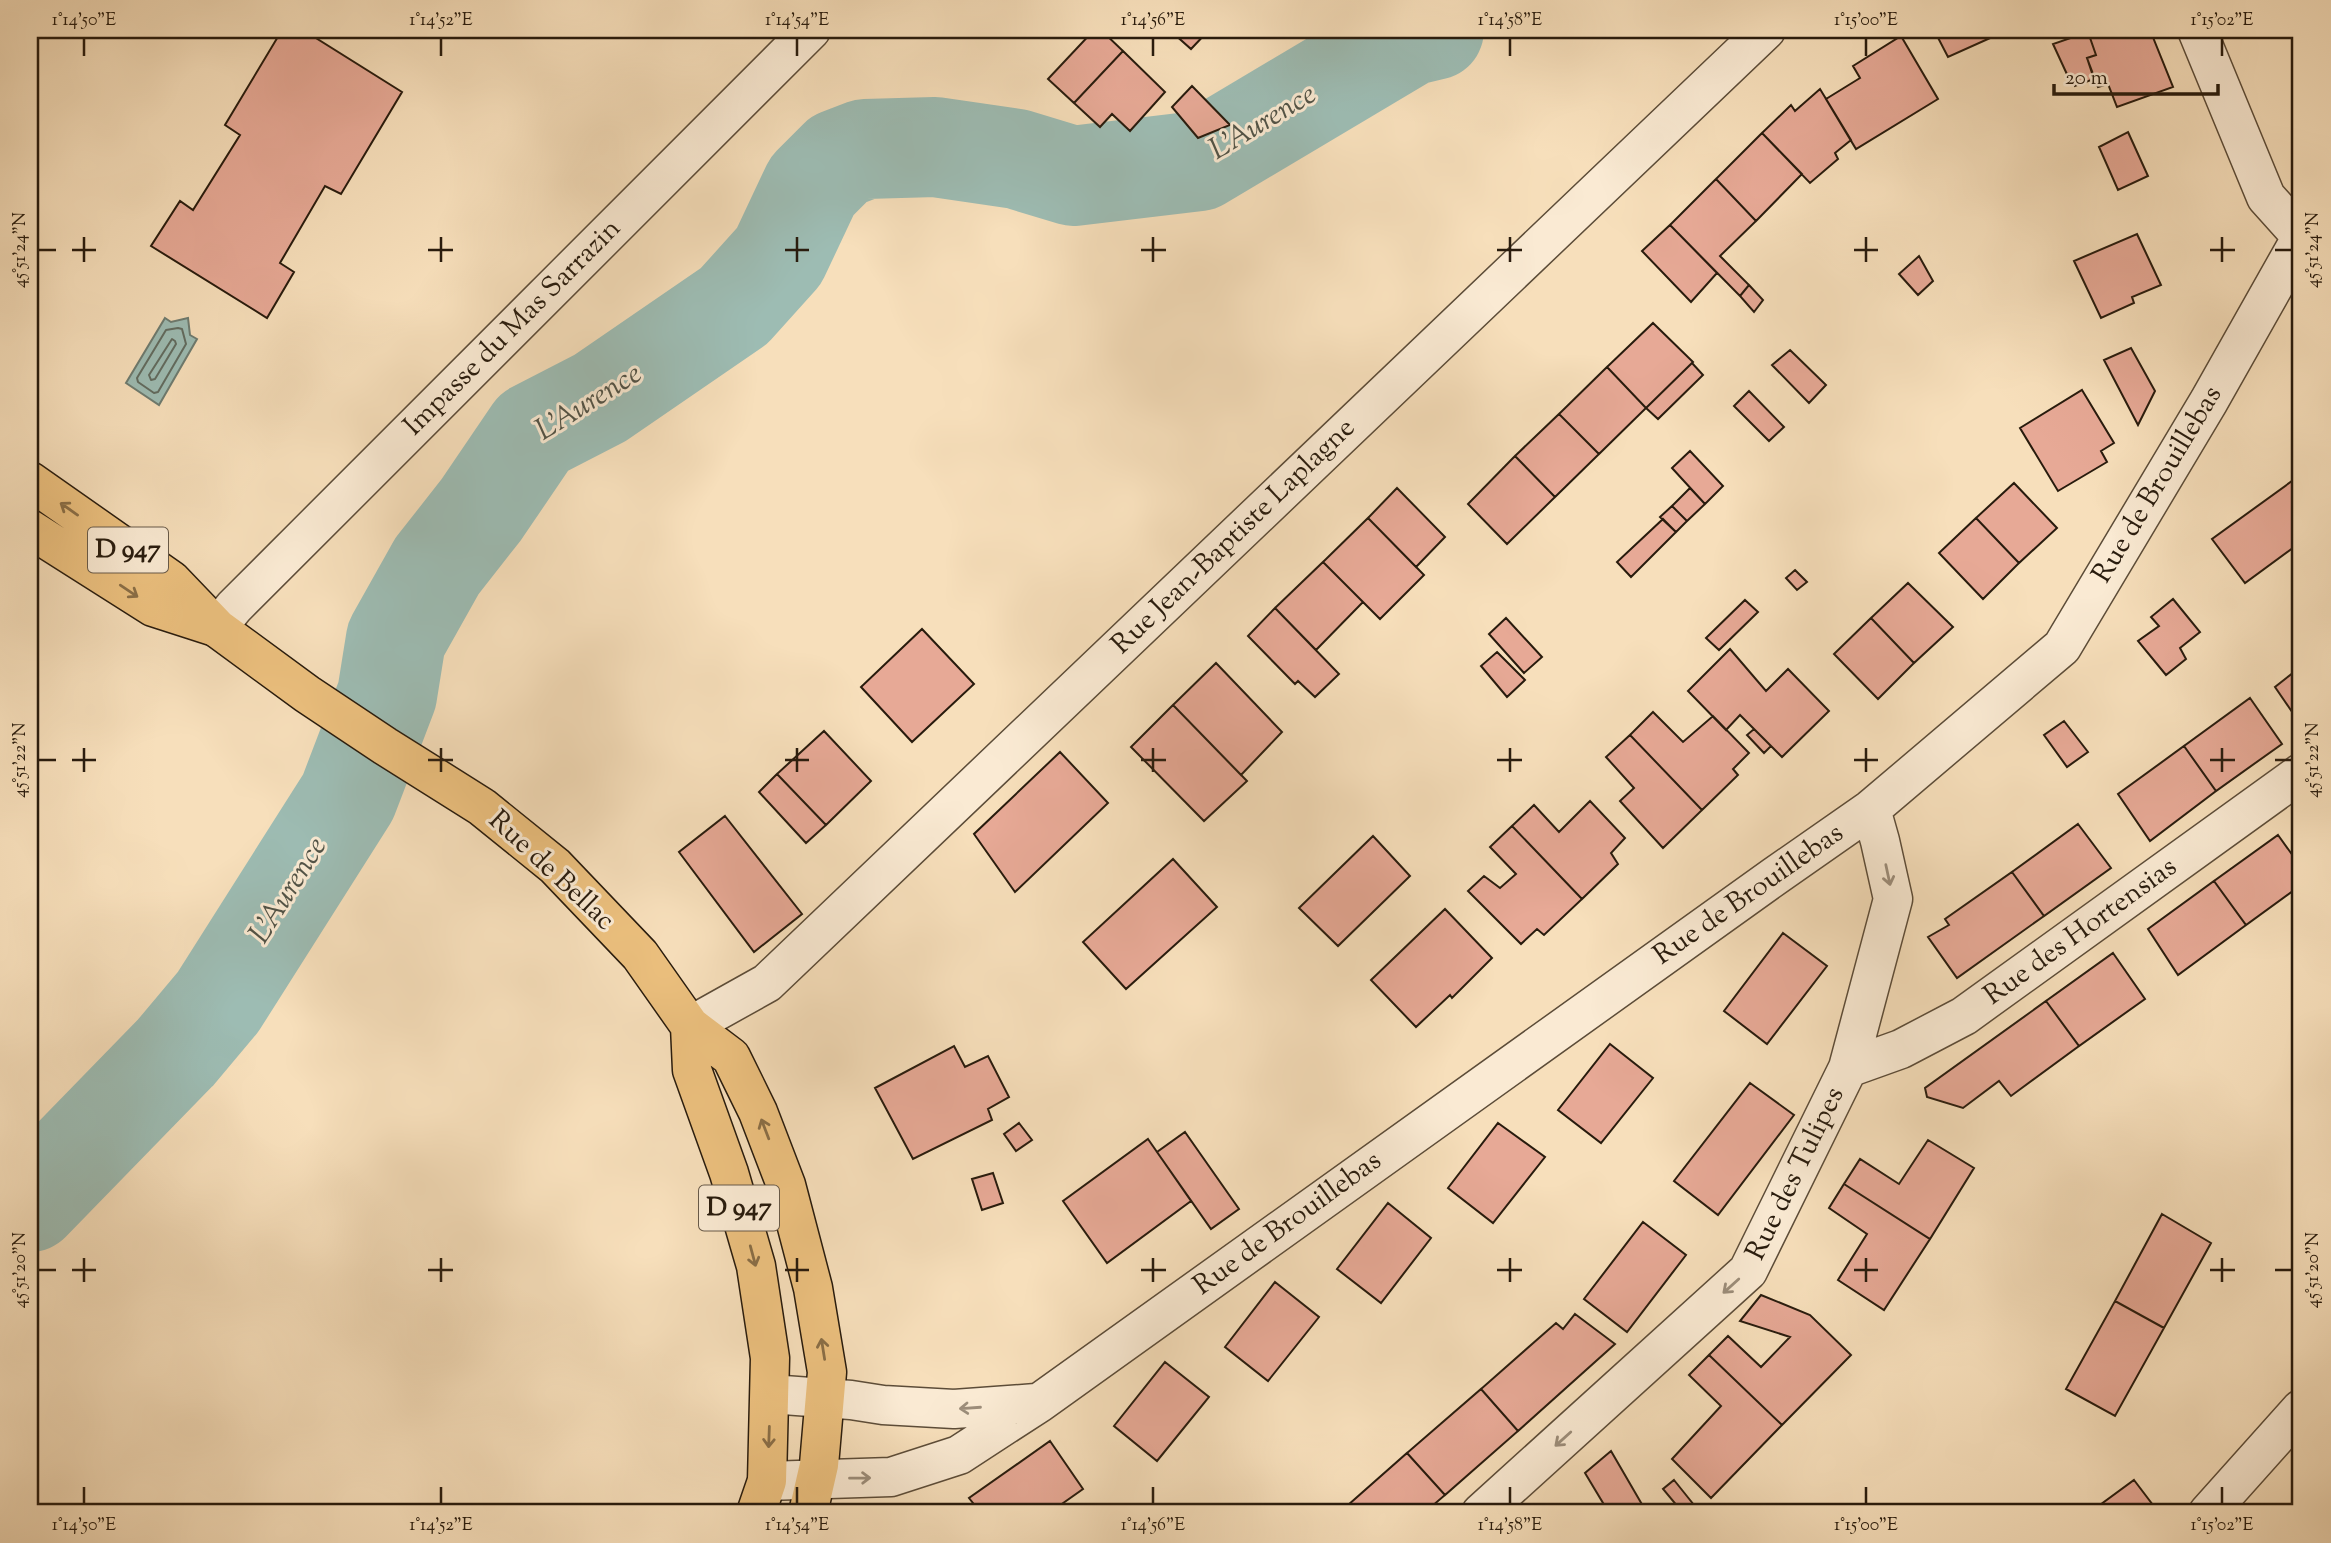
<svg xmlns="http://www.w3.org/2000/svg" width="2331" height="1543" viewBox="0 0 2331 1543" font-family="'Sorts Mill Goudy',serif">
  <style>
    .water { fill: #9dbcb3; stroke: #6e7c71; stroke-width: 2 }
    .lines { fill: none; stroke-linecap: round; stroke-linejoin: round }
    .shore { stroke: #626c60; stroke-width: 2 }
    .river { stroke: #9dbcb3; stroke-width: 100 }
    .building { fill: #e7a996; stroke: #281b0d; stroke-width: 2 }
    .street-casing { stroke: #5c4c38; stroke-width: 41 }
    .primary-casing { stroke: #281b0d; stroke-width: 41 }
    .street { stroke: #faead3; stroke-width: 38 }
    .primary { stroke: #ecc07e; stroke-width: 38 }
    .oneway { stroke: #8a6e46 }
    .oneway2 { stroke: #9c8d7a }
    .ticks { fill: none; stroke: #281b0d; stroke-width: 2.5 }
    .labels { text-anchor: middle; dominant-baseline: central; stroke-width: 6; stroke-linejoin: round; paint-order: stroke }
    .shield { fill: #faead3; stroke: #675948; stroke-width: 2 }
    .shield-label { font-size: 26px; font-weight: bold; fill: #281b0d }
    .street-label { font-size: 28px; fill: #281b0d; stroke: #faead3 }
    .water-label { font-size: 30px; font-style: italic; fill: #515347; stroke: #faead3 }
    .neatline { fill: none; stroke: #281b0d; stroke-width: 2.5 }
    .ticks-label { font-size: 18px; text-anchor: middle; fill: #281b0d }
  </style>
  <rect width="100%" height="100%" fill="#f7dfbb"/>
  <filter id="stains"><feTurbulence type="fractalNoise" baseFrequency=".00286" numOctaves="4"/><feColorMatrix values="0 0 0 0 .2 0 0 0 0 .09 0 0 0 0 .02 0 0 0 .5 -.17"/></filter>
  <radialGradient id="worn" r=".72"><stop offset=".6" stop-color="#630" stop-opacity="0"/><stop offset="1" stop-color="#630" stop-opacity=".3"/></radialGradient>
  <!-- water -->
  <path class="water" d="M1377,30H1434L1409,36L1199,161L1073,176L1017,159L935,147L865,149L839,159L812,186L779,256L734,306L600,398L534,432L481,510L437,566L396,639L387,695L353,674L375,634L398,577L458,486L490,462L539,405L647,341L686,306L739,269L756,247L792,181L823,144L874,110L902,111L1072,157L1191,148L1268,106L1335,55Z
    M165,318L171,322L188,318L190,335L197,339L159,405L126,383Z
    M326,772L351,788L348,797L218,1002L176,1052L30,1202V1160L92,1101L210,963L273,867Z"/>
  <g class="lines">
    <!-- shore -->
    <path class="shore" d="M1379,30L1376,38L1339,61L1333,65L1334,69L1338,70L1405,30
      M876,117L901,118L979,139L981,143L978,146C942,141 864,132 834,155C829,158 826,163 822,166H817V161L828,149Z
      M799,184L802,185L803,189L773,252L730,301L657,351L653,350V345L691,312L744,273L762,250Z
      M178,328L182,329L186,344L158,392L154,393L138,382L137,378L166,330Z
      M172,339L175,341L176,344L155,379L151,380L149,375Z
      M648,349L651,352L650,355L596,392L544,419L540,418V414L544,410Z
      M492,470H497V475L475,506L431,563L390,635L382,678L377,681L365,673L364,670L381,637L404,580L463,491Z
      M30,1164L37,1162L97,1106L215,967L279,871L327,785L331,784L341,790V795L212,998L171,1047L30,1192"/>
    <!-- river -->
    <path class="river" d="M30,1202L176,1052L218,1002L348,797L387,695L396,639L437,566L481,510L534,432L600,398L734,306L779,256L812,186L839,159L865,149L935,147L1017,159L1073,176L1199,161L1409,36L1434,30"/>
  </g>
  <!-- building -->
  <path class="building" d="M282,30H303L402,92L341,194L325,186L280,263L294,272L267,318L151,246L180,201L193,210L240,135L225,125Z
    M1094,30H1101L1123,51L1074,103L1048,79Z
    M1175,30H1209L1191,49L1173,33Z
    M1934,30H2008L1948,57Z
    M2093,30H2150L2173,87L2117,107L2108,84L2098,87L2087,58L2096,55L2088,32Z
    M2088,32L2096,55L2087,58L2094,79L2075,86L2074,81L2071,83L2053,44Z
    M1901,36L1938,99L1856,149L1826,99L1860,78L1853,66Z
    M1123,51L1165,92L1130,131L1112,114L1100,127L1074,103Z
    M1192,86L1230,125L1198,138L1172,107Z
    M1820,89L1851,140L1835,153L1838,159L1810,183L1762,133L1791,105L1795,111Z
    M2128,132L2148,176L2118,190L2099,147Z
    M1762,133L1802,174L1756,221L1716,179Z
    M1716,179L1756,221L1720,256L1749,285L1740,296L1670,225Z
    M1670,225L1717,273L1691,302L1642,251Z
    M2137,234L2161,285L2132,297L2134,303L2101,318L2074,261Z
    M1919,256L1933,281L1918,295L1899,274Z
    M1749,285L1763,300L1754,312L1740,296Z
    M1653,323L1693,362L1646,408L1607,367Z
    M2131,348L2155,391L2138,425L2104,360Z
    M1790,350L1826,385L1809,403L1772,365Z
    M1692,363L1703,375L1658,419L1646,408Z
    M1607,367L1646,408L1599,454L1559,414Z
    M2082,390L2114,443L2101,451L2107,462L2058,491L2020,428Z
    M1749,391L1784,427L1769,441L1734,406Z
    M1559,414L1599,454L1555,497L1515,456Z
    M1690,451L1723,486L1705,504L1672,468Z
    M1515,456L1555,497L1507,544L1468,504Z
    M2292,481L2301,493V542L2245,583L2212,539Z
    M2014,483L2057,528L2019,563L1976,518Z
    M1397,488L1445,537L1416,567L1368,518Z
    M1690,488L1705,504L1687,521L1672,506Z
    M1672,506L1687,521L1676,532L1660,517Z
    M1368,518L1424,575L1380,619L1323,562Z
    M1976,518L2019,563L1983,599L1939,553Z
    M1663,519L1676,532L1631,577L1617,562Z
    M1323,562L1363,602L1316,650L1275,608Z
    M1795,570L1807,582L1797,590L1786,578Z
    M1908,583L1953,627L1914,663L1871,618Z
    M2173,599L2200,632L2180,648L2186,659L2166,675L2138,641L2159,626L2151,617Z
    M1745,600L1758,612L1719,650L1706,638Z
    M1275,608L1339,674L1315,697L1298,681L1295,684L1248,636Z
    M1506,618L1542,657L1524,673L1489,634Z
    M1871,618L1914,663L1878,699L1834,654Z
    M922,629L974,684L912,742L861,687Z
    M1730,649L1766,691L1788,669L1829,711L1782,757L1740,715L1726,730L1688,691Z
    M1497,652L1525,680L1507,697L1481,666Z
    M2301,662V725L2275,687L2294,672L2293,668Z
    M1216,663L1282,732L1241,775L1173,705Z
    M2250,698L2282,744L2216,791L2184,746Z
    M1173,705L1247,781L1204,821L1131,747Z
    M1653,712L1683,742L1713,716L1749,753L1733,769L1738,775L1702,810L1630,735Z
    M2064,721L2088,752L2067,767L2044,735Z
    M1754,729L1771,746L1764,753L1747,735Z
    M824,731L871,781L826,825L777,774Z
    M1630,735L1702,810L1663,848L1620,801L1634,788L1606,757Z
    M2184,746L2216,791L2150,841L2118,794Z
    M1060,752L1108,803L1015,892L974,834Z
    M777,774L826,825L806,843L759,792Z
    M1590,801L1625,838L1611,853L1618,864L1582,899L1512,826L1534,805L1559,832Z
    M725,816L802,914L754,952L679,852Z
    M2078,824L2111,868L2044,916L2012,872Z
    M1512,826L1582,899L1544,935L1537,929L1521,944L1468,891L1484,876L1500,888L1516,874L1490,847Z
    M2278,835L2301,867V885L2246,925L2214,881Z
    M1373,836L1410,876L1338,946L1299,908Z
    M1173,859L1217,907L1126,989L1083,942Z
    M2012,872L2044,916L1957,978L1928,937L1949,925L1945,919Z
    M2214,881L2246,925L2178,975L2148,929Z
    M1445,909L1492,958L1452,998L1450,995L1416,1027L1371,980Z
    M1783,933L1827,966L1767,1044L1724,1011Z
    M2113,953L2145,999L2079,1046L2046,1001Z
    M2046,1001L2079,1046L2011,1096L1999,1081L1963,1108L1927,1097L1925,1088Z
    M1610,1044L1653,1078L1601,1143L1558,1110Z
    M954,1046L965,1067L988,1056L1009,1097L988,1109L992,1120L913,1159L875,1088Z
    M1750,1083L1794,1115L1718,1215L1674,1181Z
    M1019,1123L1032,1140L1016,1151L1004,1134Z
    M1498,1123L1545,1157L1493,1223L1448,1188Z
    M1185,1132L1239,1209L1211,1229L1157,1152Z
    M1148,1139L1191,1201L1107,1263L1063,1201Z
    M1928,1140L1974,1168L1930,1239L1844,1184L1860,1159L1899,1184Z
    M993,1173L1003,1203L982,1210L972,1179Z
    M1844,1184L1930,1239L1884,1310L1838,1280L1867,1234L1829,1208Z
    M1388,1203L1431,1238L1381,1303L1337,1269Z
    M2162,1214L2211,1243L2164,1328L2115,1301Z
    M1643,1222L1686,1255L1627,1332L1584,1299Z
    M1275,1282L1319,1317L1268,1381L1225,1347Z
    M1761,1295L1810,1315L1851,1355L1782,1425L1709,1355L1728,1336L1761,1367L1790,1337L1740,1321Z
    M2115,1301L2164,1328L2115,1416L2066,1389Z
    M1575,1314L1615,1344L1518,1431L1481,1389L1556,1323L1563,1329Z
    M1709,1355L1782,1425L1711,1498L1672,1459L1721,1406L1689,1375Z
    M1165,1362L1209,1397L1157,1461L1114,1426Z
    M1481,1389L1518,1431L1445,1495L1407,1453Z
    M1050,1441L1083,1489L1049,1513H981L969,1498Z
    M1611,1451L1647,1513H1586L1603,1503L1585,1473Z
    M1407,1453L1445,1495L1424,1513H1339Z
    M1674,1480L1698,1510L1694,1513H1683L1663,1489Z
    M2134,1480L2159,1513H2089Z"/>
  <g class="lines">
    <defs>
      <path id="street" d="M2197,30L2266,197L2301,236
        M217,628L234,607L811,30
        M690,1026L767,983L1766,30
        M1848,1068L1901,1049L1964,1016L2301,773
        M770,1394L851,1400L883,1405L954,1409L1036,1403
        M767,1481L891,1477L959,1455L1039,1403L1775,876L1871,809L2062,647L2209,401L2301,238
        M1481,1513L1748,1271L1848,1068L1893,899L1880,841L1871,809
        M2208,1513L2301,1409"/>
      <path id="primary" d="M30,481L171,580L217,628L307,694L385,746L482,807L555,866L640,955L690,1026L731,1057L758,1112L786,1185L813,1288L827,1372L819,1465L808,1513
        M30,529L153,607L212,626
        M690,1026L692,1070L729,1173L756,1266L770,1358L767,1481L756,1513"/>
    </defs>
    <!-- street casing -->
    <use href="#street" class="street-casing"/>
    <!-- primary casing -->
    <use href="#primary" class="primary-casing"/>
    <!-- street -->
    <use href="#street" class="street"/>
    <!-- primary -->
    <use href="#primary" class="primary"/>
  </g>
  <!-- one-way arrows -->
  <defs><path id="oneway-shaft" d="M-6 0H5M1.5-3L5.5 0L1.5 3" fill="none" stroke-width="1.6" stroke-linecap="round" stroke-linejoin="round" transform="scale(1.75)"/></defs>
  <g class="oneway">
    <use href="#oneway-shaft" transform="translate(69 509) rotate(-145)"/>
    <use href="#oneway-shaft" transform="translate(129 591) rotate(34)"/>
    <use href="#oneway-shaft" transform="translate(765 1129) rotate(-111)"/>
    <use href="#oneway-shaft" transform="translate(753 1256) rotate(75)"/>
    <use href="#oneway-shaft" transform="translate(823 1349) rotate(-99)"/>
    <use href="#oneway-shaft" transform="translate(769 1437) rotate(92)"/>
  </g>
  <g class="oneway2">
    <use href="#oneway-shaft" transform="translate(1888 875) rotate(78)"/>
    <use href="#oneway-shaft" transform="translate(1731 1286) rotate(138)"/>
    <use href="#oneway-shaft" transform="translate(970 1408) rotate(176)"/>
    <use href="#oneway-shaft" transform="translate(1563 1439) rotate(138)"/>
    <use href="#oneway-shaft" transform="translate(860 1478) rotate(-1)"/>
  </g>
  <!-- ticks -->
  <path class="ticks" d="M84,38V56M441,38V56M797,38V56M1153,38V56M1510,38V56M1866,38V56M2222,38V56M84,237V262M441,237V262M797,237V262M1153,237V262M1510,237V262M1866,237V262M2222,237V262M38,250H56M72,250H96M428,250H453M785,250H809M1141,250H1166M1497,250H1522M1854,250H1878M2210,250H2235M2275,250H2292M84,748V772M441,748V772M797,748V772M1153,748V772M1510,748V772M1866,748V772M2222,748V772M38,760H56M72,760H96M428,760H453M785,760H809M1141,760H1166M1497,760H1522M1854,760H1878M2210,760H2235M2275,760H2292M84,1258V1282M441,1258V1282M797,1258V1282M1153,1258V1282M1510,1258V1282M1866,1258V1282M2222,1258V1282M38,1270H56M72,1270H96M428,1270H453M785,1270H809M1141,1270H1166M1497,1270H1522M1854,1270H1878M2210,1270H2235M2275,1270H2292M84,1487V1504M441,1487V1504M797,1487V1504M1153,1487V1504M1510,1487V1504M1866,1487V1504M2222,1487V1504"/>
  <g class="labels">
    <!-- shield labels -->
    <g class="shield">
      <rect x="88" y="527.5" width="80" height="45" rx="5"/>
      <rect x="699" y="1185.5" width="80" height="45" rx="5"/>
    </g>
    <g class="shield-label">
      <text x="128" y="550">D 947</text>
      <text x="739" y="1208">D 947</text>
    </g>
    <!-- street labels -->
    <g class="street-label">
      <text transform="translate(513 328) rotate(-45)">Impasse du Mas Sarrazin</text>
      <text transform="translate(2158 485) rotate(-59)">Rue de Brouillebas</text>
      <text transform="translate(1234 537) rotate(-44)">Rue Jean-Baptiste Laplagne</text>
      <text transform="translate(551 871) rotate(43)">Rue de Bellac</text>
      <text transform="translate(1749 895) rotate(-35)">Rue de Brouillebas</text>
      <text transform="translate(2081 932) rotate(-36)">Rue des Hortensias</text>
      <text transform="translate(1796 1174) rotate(-64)">Rue des Tulipes</text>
      <text transform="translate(1288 1224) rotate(-36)">Rue de Brouillebas</text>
    </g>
    <!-- water labels -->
    <g class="water-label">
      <text transform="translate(1263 123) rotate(-31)">L'Aurence</text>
      <text transform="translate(589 403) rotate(-32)">L'Aurence</text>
      <text transform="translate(289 891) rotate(-58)">L'Aurence</text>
    </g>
  </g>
  <!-- margin -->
  <rect width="2331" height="1543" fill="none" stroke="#f7dfbb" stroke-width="77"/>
  <!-- scale -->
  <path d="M2054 84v10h164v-10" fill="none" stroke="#281b0d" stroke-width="3.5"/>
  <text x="2065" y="84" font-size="21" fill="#281b0d" stroke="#faead3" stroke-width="5" paint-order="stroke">20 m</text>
  <rect x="38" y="38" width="2254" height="1466" class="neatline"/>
  <g class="ticks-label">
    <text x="84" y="25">1°14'50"E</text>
    <text x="441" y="25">1°14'52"E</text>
    <text x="797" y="25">1°14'54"E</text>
    <text x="1153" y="25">1°14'56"E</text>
    <text x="1510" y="25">1°14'58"E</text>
    <text x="1866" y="25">1°15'00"E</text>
    <text x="2222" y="25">1°15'02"E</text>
    <text transform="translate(19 250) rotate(-90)" y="6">45°51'24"N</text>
    <text transform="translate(2312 250) rotate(-90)" y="6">45°51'24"N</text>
    <text transform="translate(19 760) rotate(-90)" y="6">45°51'22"N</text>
    <text transform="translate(2312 760) rotate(-90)" y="6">45°51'22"N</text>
    <text transform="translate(19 1270) rotate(-90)" y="6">45°51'20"N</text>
    <text transform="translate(2312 1270) rotate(-90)" y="6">45°51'20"N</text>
    <text x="84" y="1530">1°14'50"E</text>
    <text x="441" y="1530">1°14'52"E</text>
    <text x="797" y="1530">1°14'54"E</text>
    <text x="1153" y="1530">1°14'56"E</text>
    <text x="1510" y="1530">1°14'58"E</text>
    <text x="1866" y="1530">1°15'00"E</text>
    <text x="2222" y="1530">1°15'02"E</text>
  </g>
  <rect width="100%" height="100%" filter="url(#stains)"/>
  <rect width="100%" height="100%" fill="url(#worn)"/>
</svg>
